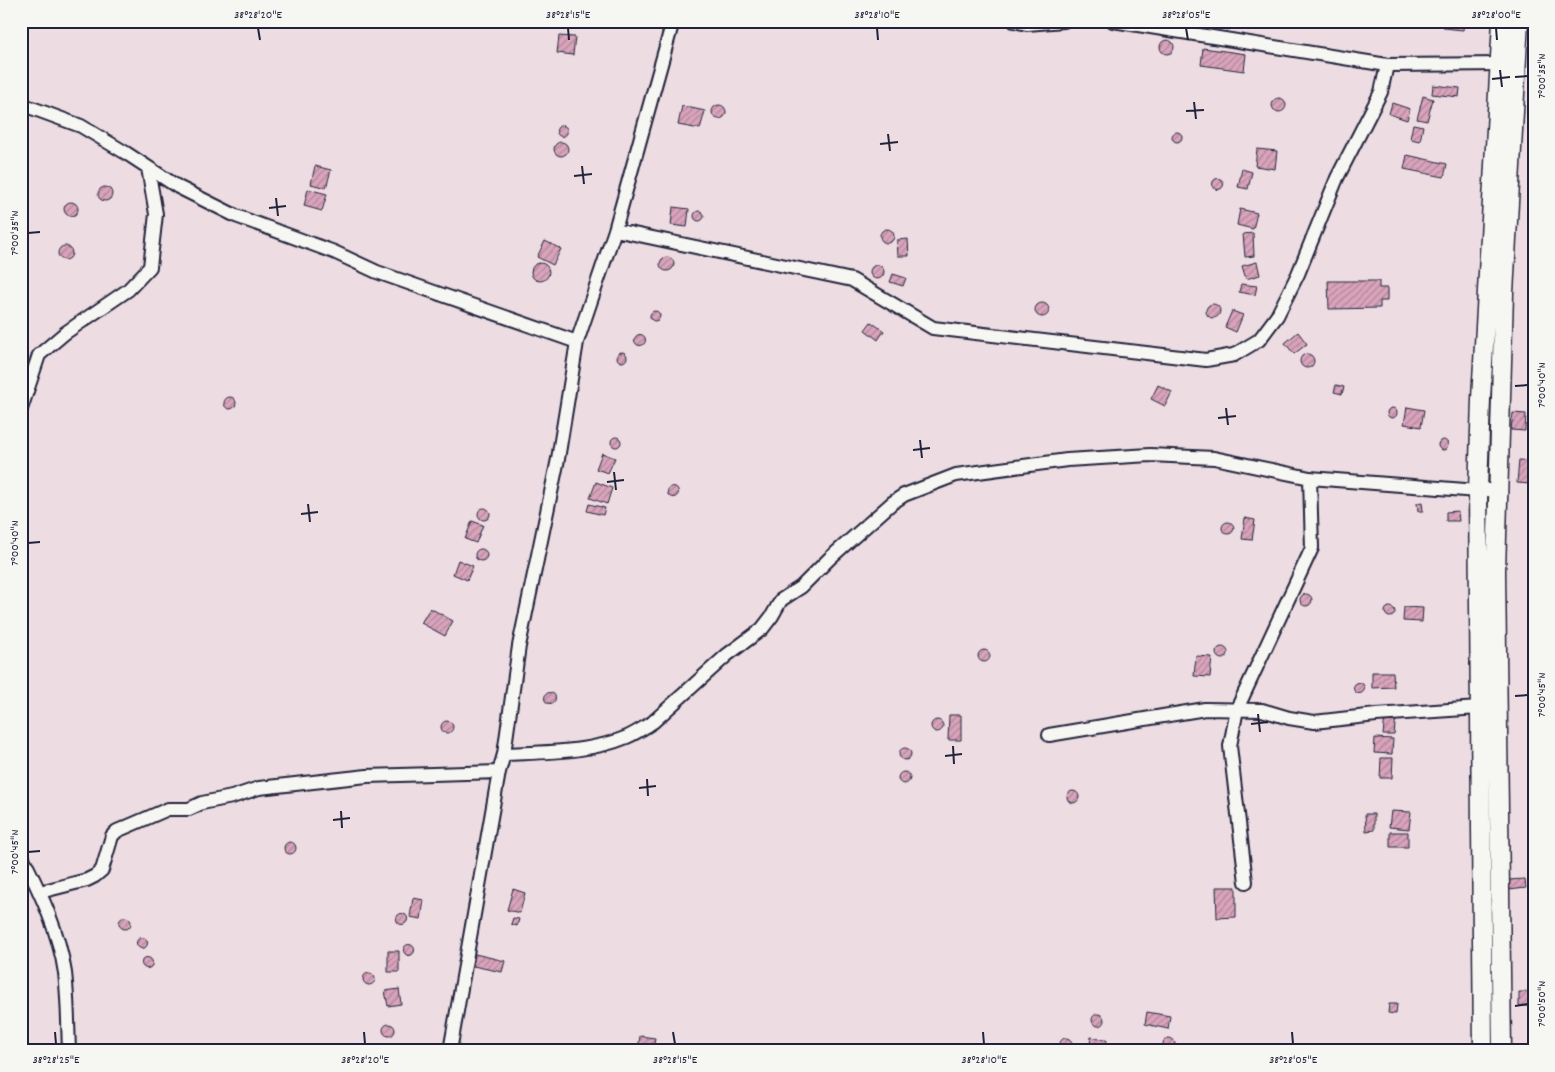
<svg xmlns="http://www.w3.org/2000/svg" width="1555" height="1072" viewBox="0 0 1555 1072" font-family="Dekko,sans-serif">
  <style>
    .building { fill: url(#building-hatch); stroke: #22223b }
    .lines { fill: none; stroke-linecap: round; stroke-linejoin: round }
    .street-casing { stroke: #22223b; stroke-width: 16 }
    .secondary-casing { stroke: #22223b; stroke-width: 21 }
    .street { stroke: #f6f6f2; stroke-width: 12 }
    .secondary { stroke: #f6f6f2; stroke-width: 18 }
    .ticks { fill: none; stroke: #22223b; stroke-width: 2 }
    .neatline { fill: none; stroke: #22223b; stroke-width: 2 }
    .ticks-label { font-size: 12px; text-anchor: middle; fill: #22223b }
  </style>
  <defs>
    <pattern id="building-hatch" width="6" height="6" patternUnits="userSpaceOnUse" patternTransform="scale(1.25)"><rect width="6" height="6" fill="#d9a4bb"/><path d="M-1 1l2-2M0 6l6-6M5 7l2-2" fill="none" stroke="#b08599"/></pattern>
  </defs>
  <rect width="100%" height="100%" fill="#eddde2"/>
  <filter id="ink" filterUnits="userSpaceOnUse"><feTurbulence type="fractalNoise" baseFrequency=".02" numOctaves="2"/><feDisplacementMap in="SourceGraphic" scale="10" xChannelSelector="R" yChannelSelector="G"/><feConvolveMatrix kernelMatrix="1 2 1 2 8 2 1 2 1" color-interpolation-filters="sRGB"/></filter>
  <g filter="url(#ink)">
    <!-- building -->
    <path class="building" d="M1444,21H1464L1463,30L1444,28Z
      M559,36L575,37L573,55L557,53Z
      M1160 47a7 7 0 1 1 14 0a7 7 0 1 1-14 0Z
      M1203,48L1246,54L1244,71L1201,65Z
      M1433,85L1460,88L1459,97L1432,94Z
      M1423,96L1433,99L1427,121L1417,119Z
      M1272 105a7 7 0 1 1 14 0a7 7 0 1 1-14 0Z
      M1392,103L1410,109L1407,120L1389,114Z
      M712 112a7 7 0 1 1 14 0a7 7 0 1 1-14 0Z
      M682,106L705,111L700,129L678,125Z
      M1413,124L1423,126L1420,141L1410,139Z
      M556.5 131a5.5 5.5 0 1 1 11 0a5.5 5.5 0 1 1-11 0Z
      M1172 137a5 5 0 1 1 10 0a5 5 0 1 1-10 0Z
      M554 149a7 7 0 1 1 14 0a7 7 0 1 1-14 0Z
      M1257,149L1277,151L1275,169L1255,166Z
      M1407,155L1447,164L1444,177L1404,169Z
      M315,166L331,170L326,188L311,184Z
      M1242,169L1252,172L1248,189L1238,187Z
      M1212.5 184a5.5 5.5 0 1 1 11 0a5.5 5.5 0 1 1-11 0Z
      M98 194a7 7 0 1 1 14 0a7 7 0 1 1-14 0Z
      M308,189L327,194L322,211L304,206Z
      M64 209a7 7 0 1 1 14 0a7 7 0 1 1-14 0Z
      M673,207L689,209L687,227L671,225Z
      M1240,209L1257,213L1253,229L1237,225Z
      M694 216a5 5 0 1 1 10 0a5 5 0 1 1-10 0Z
      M880 236a7 7 0 1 1 14 0a7 7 0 1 1-14 0Z
      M1253,233L1254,256L1245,257L1243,234Z
      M908,239L909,256H898L897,240Z
      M545,241L561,249L553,265L537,257Z
      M58 253a7 7 0 1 1 14 0a7 7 0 1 1-14 0Z
      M660 264a7 7 0 1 1 14 0a7 7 0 1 1-14 0Z
      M21,258L26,264L21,271Z
      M1257,262L1260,275L1246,279L1242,266Z
      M531 272a9 9 0 1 1 18 0a9 9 0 1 1-18 0Z
      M870 272a7 7 0 1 1 14 0a7 7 0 1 1-14 0Z
      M893,274L906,278L903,286L890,282Z
      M1328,281H1379V288H1387V301H1380V308L1329,309Z
      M1241,284L1257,286L1255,295L1239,292Z
      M1035 310a7 7 0 1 1 14 0a7 7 0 1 1-14 0Z
      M1206 311a7 7 0 1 1 14 0a7 7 0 1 1-14 0Z
      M650 316a5 5 0 1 1 10 0a5 5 0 1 1-10 0Z
      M1232,311L1243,315L1236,332L1225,327Z
      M871,322L884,331L878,340L865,330Z
      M1298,332L1307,344L1294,354L1285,343Z
      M634.5 340a5.5 5.5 0 1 1 11 0a5.5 5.5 0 1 1-11 0Z
      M617 357a5 5 0 1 1 10 0a5 5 0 1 1-10 0Z
      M1300 361a7 7 0 1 1 14 0a7 7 0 1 1-14 0Z
      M1158,385L1172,392L1165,406L1151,399Z
      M1336,385L1344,387L1342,394L1334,392Z
      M224 403a6 6 0 1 1 12 0a6 6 0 1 1-12 0Z
      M1407,407L1424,410L1421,427L1404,424Z
      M1387 413a5 5 0 1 1 10 0a5 5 0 1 1-10 0Z
      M1513,413L1526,414L1525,431L1511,430Z
      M611 442a5 5 0 1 1 10 0a5 5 0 1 1-10 0Z
      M1438 445a5 5 0 1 1 10 0a5 5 0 1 1-10 0Z
      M602,453L615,458L608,473L596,469Z
      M1519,460L1531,461L1530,484L1517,483Z
      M596,482L612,488L607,504L590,498Z
      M667.5 492a5.5 5.5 0 1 1 11 0a5.5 5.5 0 1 1-11 0Z
      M1422,502L1423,511H1418L1417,503Z
      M589,504L605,508L603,515L587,511Z
      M478 514a6 6 0 1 1 12 0a6 6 0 1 1-12 0Z
      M1458,511L1459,521H1446V512Z
      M1245,518L1255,520L1252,540L1242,539Z
      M472,521L483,525L476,543L465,539Z
      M1222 528a6 6 0 1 1 12 0a6 6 0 1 1-12 0Z
      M475 555a6 6 0 1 1 12 0a6 6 0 1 1-12 0Z
      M458,560L473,566L467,580L453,574Z
      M1300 600a6 6 0 1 1 12 0a6 6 0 1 1-12 0Z
      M1385 612a5 5 0 1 1 10 0a5 5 0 1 1-10 0Z
      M1404,607L1423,608L1422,622L1403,621Z
      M430,608L453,621L445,636L421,623Z
      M1216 653a6 6 0 1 1 12 0a6 6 0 1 1-12 0Z
      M978 656a6 6 0 1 1 12 0a6 6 0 1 1-12 0Z
      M1196,656L1212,657L1210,677L1194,676Z
      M1372,672H1393L1394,687L1372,688Z
      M1353.5 688a5.5 5.5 0 1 1 11 0a5.5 5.5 0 1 1-11 0Z
      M544.5 698a5.5 5.5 0 1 1 11 0a5.5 5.5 0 1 1-11 0Z
      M949,715H961V740H948Z
      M1385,715L1396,716L1394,735H1383Z
      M931 726a6 6 0 1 1 12 0a6 6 0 1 1-12 0Z
      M441 727a6 6 0 1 1 12 0a6 6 0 1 1-12 0Z
      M1375,738L1393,739L1392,754L1374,753Z
      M899 754a6 6 0 1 1 12 0a6 6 0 1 1-12 0Z
      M1381,758H1393L1392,778H1380Z
      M898 778a6 6 0 1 1 12 0a6 6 0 1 1-12 0Z
      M1067 797a6 6 0 1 1 12 0a6 6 0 1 1-12 0Z
      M1391,811L1411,812L1409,829L1389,827Z
      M1365,814H1374V830L1366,831Z
      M1390,832H1408V847H1390Z
      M284 848a6 6 0 1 1 12 0a6 6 0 1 1-12 0Z
      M1532,867H1534V880L1528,874Z
      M1525,879L1526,888L1509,890L1508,880Z
      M1216,887H1236V917L1217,918Z
      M513,889L525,893L520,913L507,910Z
      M413,898L424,900L421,919L410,917Z
      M396.5 919a5.5 5.5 0 1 1 11 0a5.5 5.5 0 1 1-11 0Z
      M119 923a6 6 0 1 1 12 0a6 6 0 1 1-12 0Z
      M513,918L519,919L517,926L511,924Z
      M136.5 943a5.5 5.5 0 1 1 11 0a5.5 5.5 0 1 1-11 0Z
      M403.5 950a5.5 5.5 0 1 1 11 0a5.5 5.5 0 1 1-11 0Z
      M388,951H399V972H388Z
      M475,954L505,961L502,972L473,966Z
      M141.5 963a5.5 5.5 0 1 1 11 0a5.5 5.5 0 1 1-11 0Z
      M363 979a6 6 0 1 1 12 0a6 6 0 1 1-12 0Z
      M399,989L401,1004L388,1006L385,991Z
      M1519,992H1533V1006H1519Z
      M1389,1004H1397L1396,1014L1388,1013Z
      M1147,1012L1170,1016L1168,1029L1145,1024Z
      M1092 1020a6 6 0 1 1 12 0a6 6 0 1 1-12 0Z
      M383 1030a6 6 0 1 1 12 0a6 6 0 1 1-12 0Z
      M640,1036L655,1038L653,1051H638Z
      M1091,1037L1107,1040L1105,1051H1089Z
      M1163 1044a6 6 0 1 1 12 0a6 6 0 1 1-12 0Z
      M1060 1044a6 6 0 1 1 12 0a6 6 0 1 1-12 0Z
      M151,1048H155L158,1051H147Z"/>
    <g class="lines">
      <defs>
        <path id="street" d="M1014,21L1027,24L1064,21
          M1113,21L1387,65L1507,64
          M21,104L81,126L126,153L178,187L236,216L334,252L377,272L577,342
          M615,230L852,280L933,328L1206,360L1234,355L1259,340L1277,316L1298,274L1337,178L1381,92L1387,65
          M21,409L39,355L65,333L128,290L150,267L156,214L148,168
          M1049,735L1205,709L1262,710L1289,718L1314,722L1376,715L1479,708
          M504,754C544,752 589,753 627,737C636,733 645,727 653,722L727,655L762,629L772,616L781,600L801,587L830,558L892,503L904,495L956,475L1067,460L1150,455L1214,458L1310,478L1478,491L1499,489
          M21,854C40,892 59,931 65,973C68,999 68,1025 69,1051
          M1246,882L1230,746L1237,709L1312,548L1310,478
          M40,892L87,880L95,876L102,870L112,836L117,831L168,809H189L202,803L232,797L259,788L367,776L499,772
          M450,1051L499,772L504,754L519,646L558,459L577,342L615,230L673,21"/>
        <path id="secondary" d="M1483,1051L1478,491L1481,399L1502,21
          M1502,1051L1496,571L1504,293L1519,21"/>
      </defs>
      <!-- street casing -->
      <use href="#street" class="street-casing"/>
      <!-- secondary casing -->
      <use href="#secondary" class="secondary-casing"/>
      <!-- street -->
      <use href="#street" class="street"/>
      <!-- secondary -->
      <use href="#secondary" class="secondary"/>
    </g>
  </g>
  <!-- ticks -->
  <path class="ticks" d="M258,28L260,40M568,28L569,40M877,28L878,40M1186,28L1188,40M1496,28L1497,40M1500,70L1502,87M1515,77L1528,76M1492,79L1510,77M1194,102L1196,119M1186,111L1204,110M888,134L890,151M880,144L898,142M582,166L584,184M574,176L592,174M276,198L278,216M269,208L286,206M28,233L40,232M1515,386L1528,385M1226,408L1228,425M1218,418L1236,416M920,440L922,458M913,450L930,448M614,472L616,490M607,482L624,480M308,504L310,522M301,514L318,512M28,543L40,542M1515,696L1528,695M1258,714L1260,732M1251,724L1268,722M953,746L954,764M945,756L962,754M647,779L648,796M639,788L656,786M341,811L342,828M333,820L350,818M28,852L40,851M1515,1006L1528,1004M55,1032L56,1044M364,1032L365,1044M673,1032L675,1044M983,1032L984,1044M1292,1032L1293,1044"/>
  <!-- margin -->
  <rect width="1555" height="1072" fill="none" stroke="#f6f6f2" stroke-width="55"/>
  <rect x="28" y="28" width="1500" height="1016" class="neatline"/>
  <g class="ticks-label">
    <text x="258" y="18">38°28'20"E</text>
    <text x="568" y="18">38°28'15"E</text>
    <text x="877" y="18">38°28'10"E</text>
    <text x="1186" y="18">38°28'05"E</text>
    <text x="1496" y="18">38°28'00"E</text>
    <text transform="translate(1541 76) rotate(-90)" y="4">7°00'35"N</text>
    <text transform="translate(14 233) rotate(-90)" y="4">7°00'35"N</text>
    <text transform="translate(1541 385) rotate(-90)" y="4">7°00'40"N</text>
    <text transform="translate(14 543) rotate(-90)" y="4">7°00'40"N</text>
    <text transform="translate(1541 695) rotate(-90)" y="4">7°00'45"N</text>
    <text transform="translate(14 852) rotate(-90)" y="4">7°00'45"N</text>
    <text transform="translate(1541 1004) rotate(-90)" y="4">7°00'50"N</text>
    <text x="56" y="1063">38°28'25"E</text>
    <text x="365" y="1063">38°28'20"E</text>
    <text x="675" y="1063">38°28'15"E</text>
    <text x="984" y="1063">38°28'10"E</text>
    <text x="1293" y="1063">38°28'05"E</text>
  </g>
</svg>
